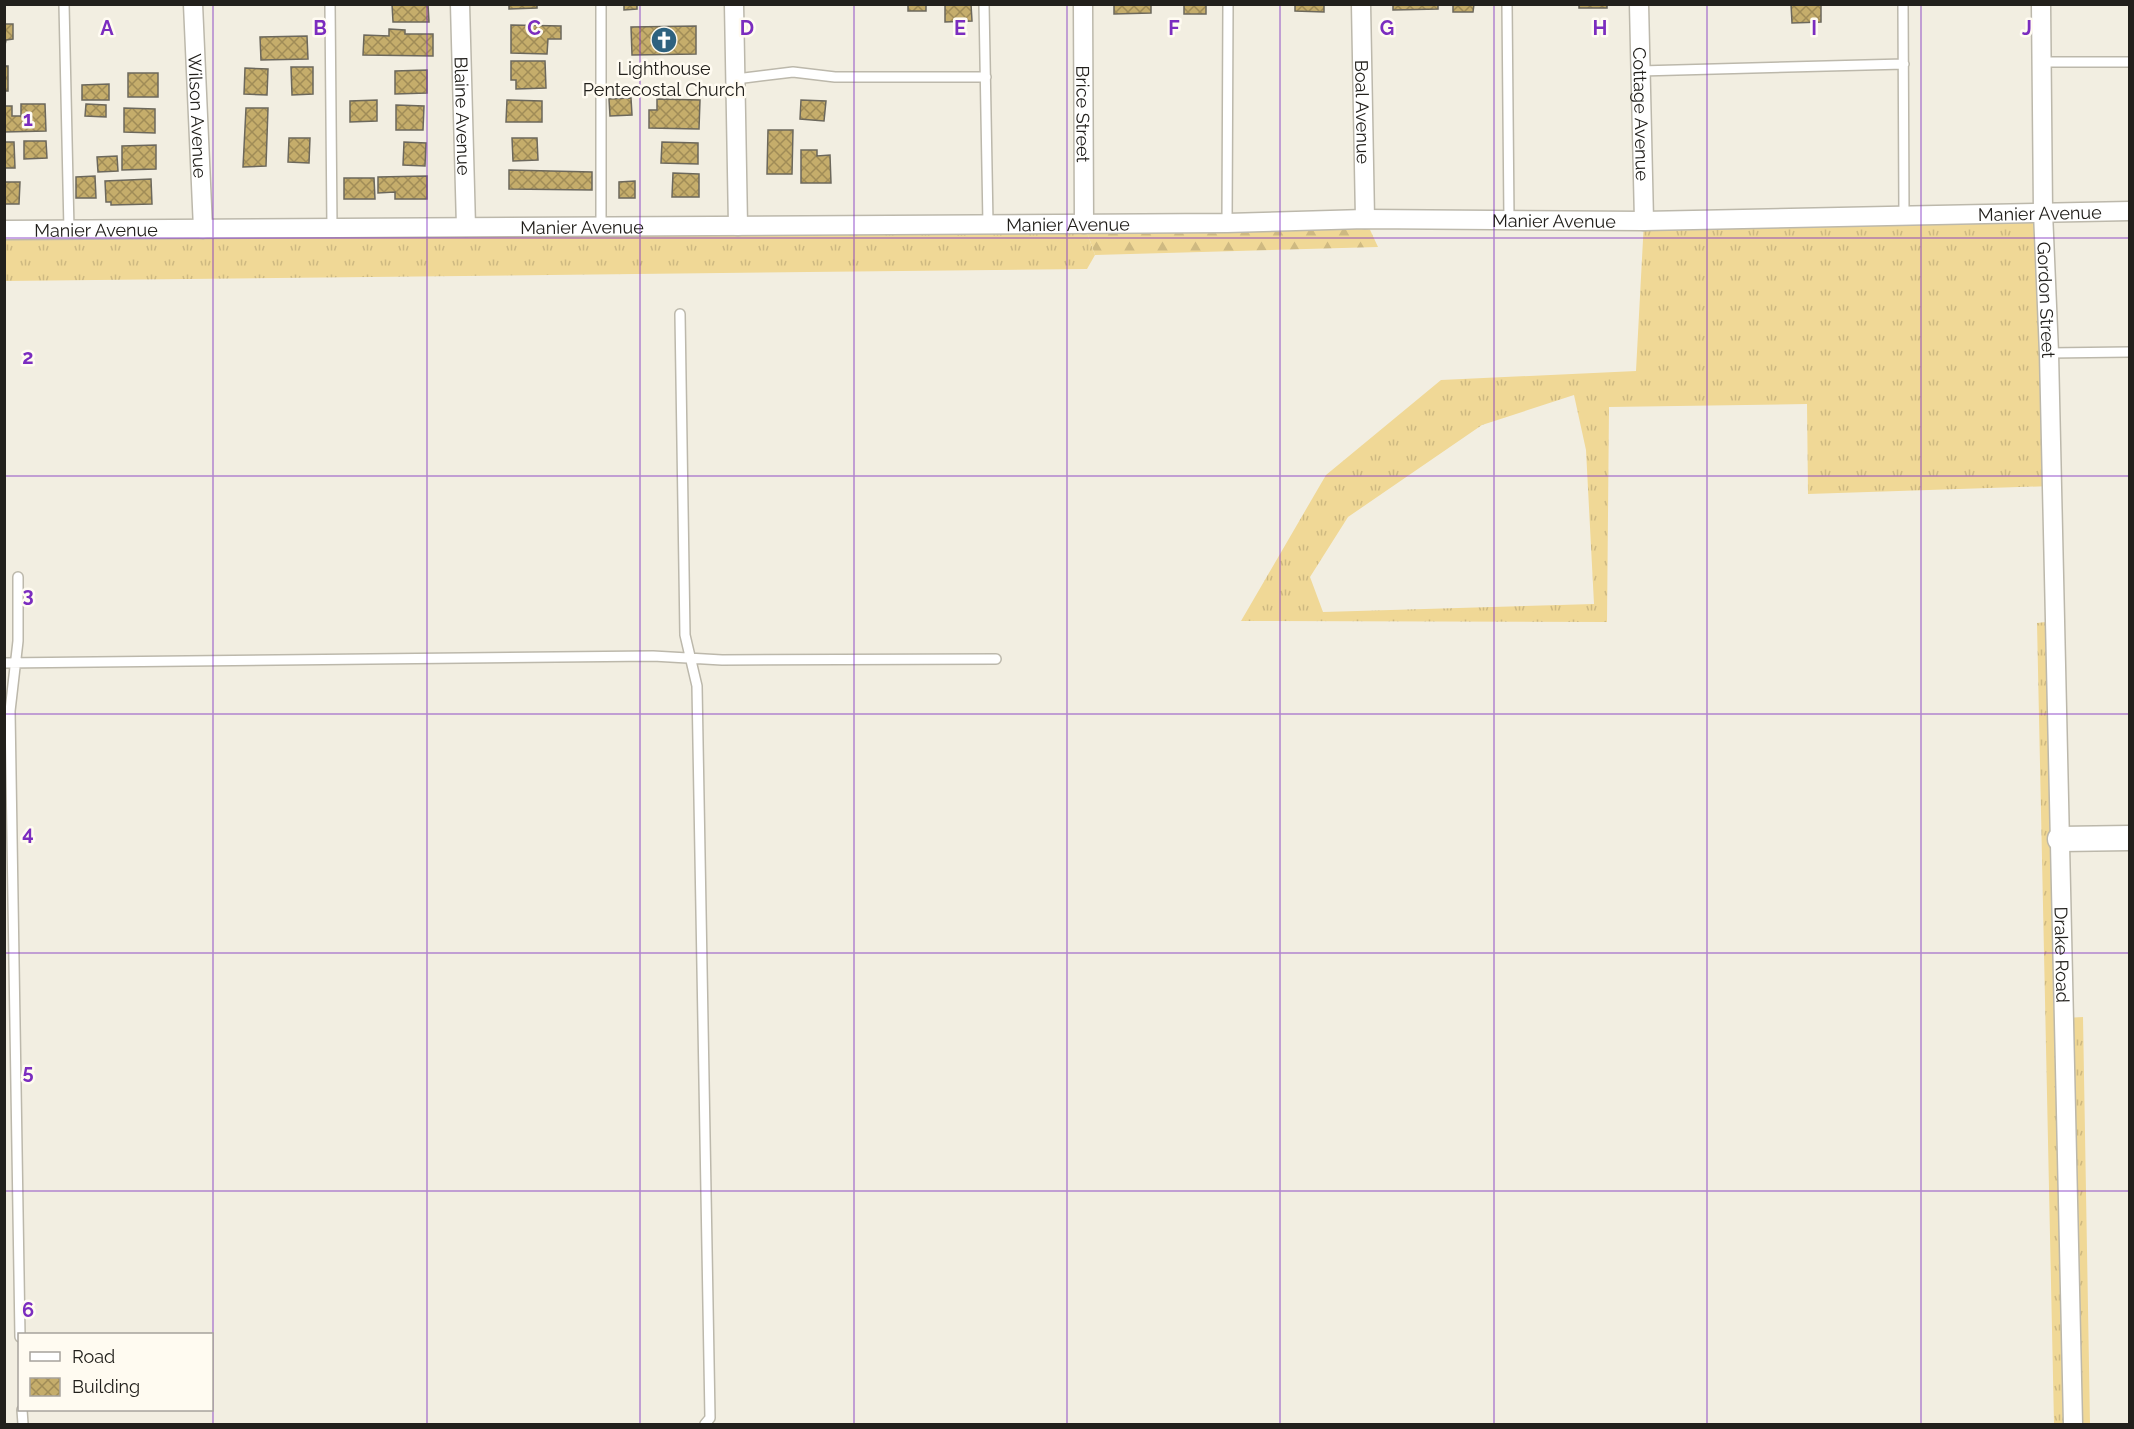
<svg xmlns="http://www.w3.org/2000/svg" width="2134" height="1429" viewBox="0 0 2134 1429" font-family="Raleway,sans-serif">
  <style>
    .grass { fill: url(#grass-tufts); fill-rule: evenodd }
    .forest { fill: url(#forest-firs) }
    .building { fill: url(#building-cross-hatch); stroke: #6c685c; stroke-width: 1.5 }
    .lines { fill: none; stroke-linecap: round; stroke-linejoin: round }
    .lane-casing { stroke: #bcb8ab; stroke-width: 12 }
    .street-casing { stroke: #bcb8ab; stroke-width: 21 }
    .secondary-casing { stroke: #bcb8ab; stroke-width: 27 }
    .lane { stroke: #fff; stroke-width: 9 }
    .street { stroke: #fff; stroke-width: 18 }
    .secondary { stroke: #fff; stroke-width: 24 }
    .grid { fill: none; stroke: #7b2cbf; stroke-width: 1.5; stroke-opacity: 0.55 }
    .labels { text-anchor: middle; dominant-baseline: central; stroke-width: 5; stroke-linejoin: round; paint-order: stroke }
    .poi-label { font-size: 18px; fill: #22201c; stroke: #fffbf1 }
    .street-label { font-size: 18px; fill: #22201c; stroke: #fffbf1 }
    .grid-label { font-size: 20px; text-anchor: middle; font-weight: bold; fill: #7b2cbf; stroke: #fffbf1; stroke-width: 5; stroke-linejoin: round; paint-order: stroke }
  </style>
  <defs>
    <pattern id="grass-tufts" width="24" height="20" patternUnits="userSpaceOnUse" patternTransform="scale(1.5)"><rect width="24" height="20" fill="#f0d896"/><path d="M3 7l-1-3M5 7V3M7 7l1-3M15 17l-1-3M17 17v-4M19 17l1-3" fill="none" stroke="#ceb981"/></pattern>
    <pattern id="forest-firs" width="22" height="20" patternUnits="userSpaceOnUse" patternTransform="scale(1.5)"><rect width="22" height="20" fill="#f0d896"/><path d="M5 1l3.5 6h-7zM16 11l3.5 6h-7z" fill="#ceb981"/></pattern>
    <pattern id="building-cross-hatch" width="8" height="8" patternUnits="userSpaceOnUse" patternTransform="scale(1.5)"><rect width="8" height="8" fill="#c5ad6b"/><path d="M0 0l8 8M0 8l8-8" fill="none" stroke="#a08c57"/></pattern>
  </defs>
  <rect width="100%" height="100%" fill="#f2eee1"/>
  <!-- grass -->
  <path class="grass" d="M2043,212L2051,486L1808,494L1807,404L1609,407L1607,622L1241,621L1326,475L1441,380L1636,371L1644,221ZM1574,395L1586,450L1594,604L1323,612L1310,577L1348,517L1482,425Z
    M1084,224L1095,255L1087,269L5,281L4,230Z
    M2054,621L2064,1018L2083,1017L2090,1424H2054L2037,623Z"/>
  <!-- forest -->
  <path class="forest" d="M1365,219L1378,247L1095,255L1084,224Z"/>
  <!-- building -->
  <path class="building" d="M392,4H428L429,22H393Z
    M509,4H537V8L509,9Z
    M624,4H637V9L624,10Z
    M908,4H926V11H908Z
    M945,4H971L972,21L945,22Z
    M1114,4H1151V13L1114,14Z
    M1184,4H1206V14H1184Z
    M1295,4H1324V12L1295,11Z
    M1393,4H1438V9L1393,10Z
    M1453,4H1474L1473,12H1453Z
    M1579,4H1607V8H1579Z
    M1791,4H1821V22L1792,23Z
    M4,12L5,24H13V39L6,40L4,50Z
    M511,25L561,26V39H548L547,54L511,53Z
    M696,26V54L632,55L631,27Z
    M389,29L405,30V34H433V56L363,55L364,35L389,36Z
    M307,36L308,59L261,60L260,37Z
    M511,61H545L546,88L516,89V80H511Z
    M4,66H8V91H4Z
    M291,67H313V94L292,95Z
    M245,68L268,69L267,95L244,94Z
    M427,70V93L395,94V71Z
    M128,73H158V97H128Z
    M109,84V100H82V85Z
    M631,98L632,115L610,116L609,99Z
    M657,99L700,100L699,129L649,128V110H657Z
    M377,100V121L350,122V101Z
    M507,100L542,101V122H506Z
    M801,100L826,101L824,121L800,119Z
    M21,104H45L46,131L4,132V106H12V116H21Z
    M86,104L106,105V117L85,116Z
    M396,105L424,106L423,130H396Z
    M124,108L155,109V133L124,132Z
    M246,108H268L266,166L243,167Z
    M768,130H793L792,174H767Z
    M289,138H310L309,163L288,162Z
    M512,138H537L538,160L513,161Z
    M24,141H46L47,158L24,159Z
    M4,142H14L15,168H4Z
    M404,142L426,143L425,166L403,165Z
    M662,142L698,143V164L661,163Z
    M156,145V169L122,170V146Z
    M801,150H817V156L830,155L831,183H801Z
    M117,156L118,171L98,172L97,157Z
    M509,170L592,172V190L509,189Z
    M673,173L699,174V197H672Z
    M95,176L96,198H76V177Z
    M427,176V199H395V192L378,193V177Z
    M344,178H374L375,199H344Z
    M151,179L152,204L111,205V202H106L105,181Z
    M635,181V198H619V182Z
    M4,182H20L19,204H4Z"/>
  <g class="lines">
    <defs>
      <path id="lane" d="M64,4L69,230
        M330,4L332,228
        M601,4V226
        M984,4L988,224
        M1507,4L1509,220
        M1903,4L1904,215
        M2041,62H2130
        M1640,71L1904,64
        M736,79L793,72L835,77H986
        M1227,223L1228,4
        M680,314L685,635L697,686L710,1418L705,1424
        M2049,353L2130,352
        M18,577V641L10,711L20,1337
        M4,663L653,656L722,660L996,659
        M22,1410L23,1424"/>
      <g id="street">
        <path id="s1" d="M193,4L203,229"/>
        <path id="s2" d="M460,4L466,227"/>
        <path d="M734,4L738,226"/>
        <path id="s3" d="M1083,4L1084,224"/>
        <path id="s4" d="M1361,4L1365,219"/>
        <path id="s5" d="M1639,4L1644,221"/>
        <path id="s6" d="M2041,4L2043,212L2049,353L2073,1424"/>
        <path id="s7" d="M4,230L1227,223L1365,219L1644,221L2130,211"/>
      </g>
      <path id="secondary" d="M2060,839L2130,838"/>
    </defs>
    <!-- lane casing -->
    <use href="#lane" class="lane-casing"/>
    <!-- street casing -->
    <use href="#street" class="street-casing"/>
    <!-- secondary casing -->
    <use href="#secondary" class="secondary-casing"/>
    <!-- lane -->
    <use href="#lane" class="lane"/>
    <!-- street -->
    <use href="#street" class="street"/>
    <!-- secondary -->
    <use href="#secondary" class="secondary"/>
  </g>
  <!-- grid -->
  <path class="grid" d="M213,4V1424M427,4V1424M640,4V1424M854,4V1424M1067,4V1424M1280,4V1424M1494,4V1424M1707,4V1424M1921,4V1424M4,238H2130M4,476H2130M4,714H2130M4,953H2130M4,1191H2130"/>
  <!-- icons -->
  <defs>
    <symbol id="church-disc" viewBox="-11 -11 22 22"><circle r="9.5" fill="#2e627f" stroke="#fffbf1"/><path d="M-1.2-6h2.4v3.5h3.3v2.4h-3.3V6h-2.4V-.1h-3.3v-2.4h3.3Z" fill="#fff"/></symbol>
  </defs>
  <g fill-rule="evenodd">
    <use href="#church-disc" x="649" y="25" width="30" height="30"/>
  </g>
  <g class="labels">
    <!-- poi labels -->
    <g class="poi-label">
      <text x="664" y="68">Lighthouse<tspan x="664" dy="21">Pentecostal Church</tspan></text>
    </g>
    <!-- street labels -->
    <g class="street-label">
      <text stroke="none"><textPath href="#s4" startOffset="108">Boal Avenue</textPath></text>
      <text stroke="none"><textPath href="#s5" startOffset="110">Cottage Avenue</textPath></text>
      <text stroke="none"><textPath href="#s3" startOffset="110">Brice Street</textPath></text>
      <text stroke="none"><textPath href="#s2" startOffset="112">Blaine Avenue</textPath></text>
      <text stroke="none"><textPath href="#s1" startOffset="112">Wilson Avenue</textPath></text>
      <text stroke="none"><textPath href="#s7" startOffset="2036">Manier Avenue</textPath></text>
      <text stroke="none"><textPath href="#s7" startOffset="1550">Manier Avenue</textPath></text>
      <text stroke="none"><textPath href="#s7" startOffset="1064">Manier Avenue</textPath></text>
      <text stroke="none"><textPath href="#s7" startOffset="578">Manier Avenue</textPath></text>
      <text stroke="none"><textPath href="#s7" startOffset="92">Manier Avenue</textPath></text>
      <text stroke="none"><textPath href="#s6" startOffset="296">Gordon Street</textPath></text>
      <text stroke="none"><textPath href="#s6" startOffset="951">Drake Road</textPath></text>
    </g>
  </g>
  <g class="grid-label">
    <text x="107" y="35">A</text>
    <text x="320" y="35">B</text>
    <text x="534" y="35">C</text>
    <text x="747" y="35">D</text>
    <text x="960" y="35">E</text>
    <text x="1174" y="35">F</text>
    <text x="1387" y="35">G</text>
    <text x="1600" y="35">H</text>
    <text x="1814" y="35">I</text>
    <text x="2027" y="35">J</text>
    <text x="28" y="126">1</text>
    <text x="28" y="364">2</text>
    <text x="28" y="602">3</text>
    <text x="28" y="840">4</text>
    <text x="28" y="1079">5</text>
    <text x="28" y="1317">6</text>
  </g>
  <!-- border -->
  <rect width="2134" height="1429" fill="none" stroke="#22201c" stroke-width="12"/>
  <!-- legend -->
  <rect x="18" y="1333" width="195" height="78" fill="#fffbf1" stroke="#a7a39c" stroke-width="1.5"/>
  <rect x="30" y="1352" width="30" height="9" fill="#ffffff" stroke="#a7a39c" stroke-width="1.5"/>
  <text x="72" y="1363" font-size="18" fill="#22201c">Road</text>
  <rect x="30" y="1378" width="30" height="18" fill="url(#building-cross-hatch)" stroke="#a7a39c" stroke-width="1.5"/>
  <text x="72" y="1393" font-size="18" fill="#22201c">Building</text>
</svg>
